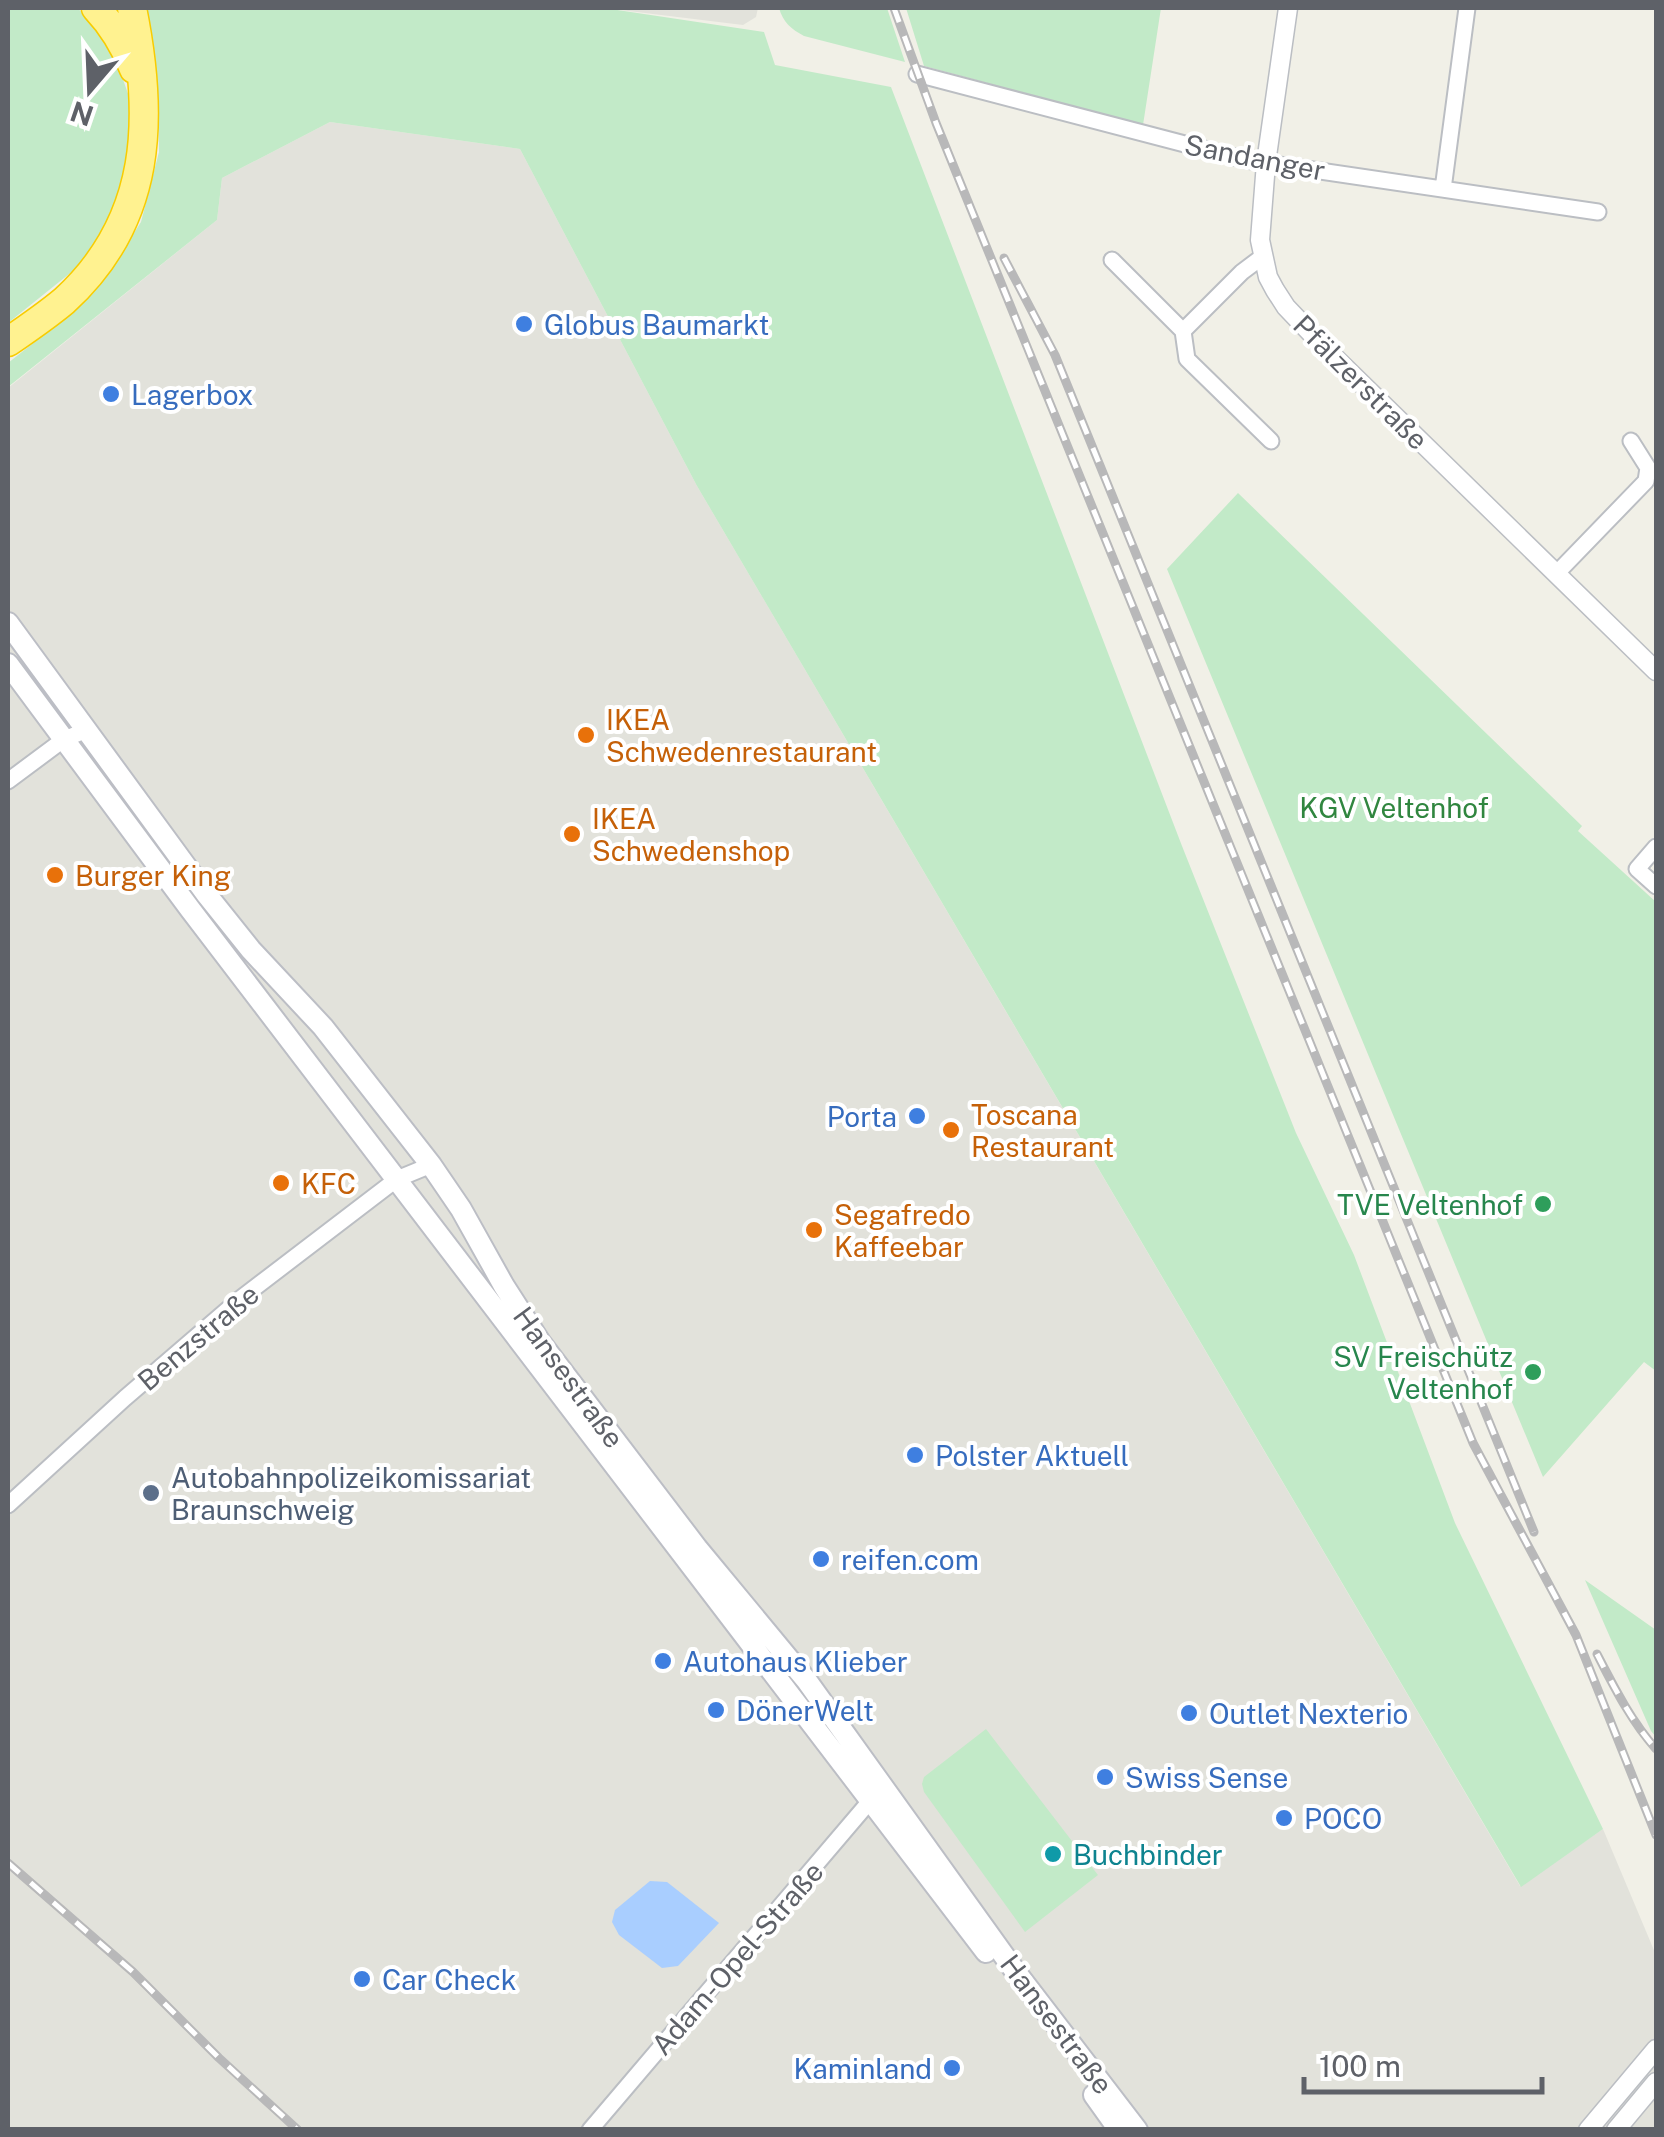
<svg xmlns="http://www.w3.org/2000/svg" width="1664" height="2137" viewBox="0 0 1664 2137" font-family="'Public Sans',sans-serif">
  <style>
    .industrial { fill: #e2e2db }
    .green { fill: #c2eac8 }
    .water { fill: #a9ceff }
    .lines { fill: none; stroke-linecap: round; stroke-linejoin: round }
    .minor-casing { stroke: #bbbec3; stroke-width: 19 }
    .tertiary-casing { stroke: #bbbec3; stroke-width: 21 }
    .secondary-casing { stroke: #bcbec5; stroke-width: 24 }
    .motorway-casing { stroke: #f8cc00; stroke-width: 31 }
    .minor { stroke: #fff; stroke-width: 15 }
    .tertiary { stroke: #fff; stroke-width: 18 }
    .secondary { stroke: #fff; stroke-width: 20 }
    .motorway { stroke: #fff290; stroke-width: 28 }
    .rail-casing { stroke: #b8b8b9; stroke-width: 9 }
    .rail { stroke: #fff; stroke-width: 5; stroke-dasharray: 15; stroke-linecap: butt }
    .shop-dot { fill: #3f7fe0; stroke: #fff; stroke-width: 4 }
    .food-dot { fill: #e8710a; stroke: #fff; stroke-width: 4 }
    .leisure-dot { fill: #2e9e5b; stroke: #fff; stroke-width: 4 }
    .service-dot { fill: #5c6f8a; stroke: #fff; stroke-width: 4 }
    .culture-dot { fill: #0f9aa8; stroke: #fff; stroke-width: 4 }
    .labels { text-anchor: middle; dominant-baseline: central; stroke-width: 8; stroke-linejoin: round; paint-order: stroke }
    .street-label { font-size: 28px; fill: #5e6168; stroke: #fff }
    .shop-label { font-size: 28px; fill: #366cbe; stroke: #fff; text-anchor: start }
    .food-label { font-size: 28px; fill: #c56008; stroke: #fff; text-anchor: start }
    .park-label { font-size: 28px; fill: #30863f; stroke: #fff }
    .leisure-label { font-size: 28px; fill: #27864d; stroke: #fff; text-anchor: end }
    .service-label { font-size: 28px; fill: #4e5e75; stroke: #fff; text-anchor: start }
    .culture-label { font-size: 28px; fill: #0d838f; stroke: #fff; text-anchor: start }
  </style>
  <rect width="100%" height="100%" fill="#f1f0e7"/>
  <!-- industrial -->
  <path class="industrial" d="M604,8H758L756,17L743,25Z
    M330,122L520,149L697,486L1520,1886L1603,1829L1656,1955V2129L8,2130V388L217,220L222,178Z"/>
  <!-- green -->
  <path class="green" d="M8,8H76L95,20L112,48L133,108L131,145L120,191L104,228L79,266L8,323Z
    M141,8H604L764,32L775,65L891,87L1182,846L1296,1133L1354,1255L1455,1523L1603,1829L1521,1887L697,486L520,149L330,122L222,178L217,220L8,387V363L79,307L112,267L141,222L159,152L158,91Z
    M779,8H887L905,62L804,36C791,29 783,22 779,8Z
    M906,8H1161L1143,125L924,66Z
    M1238,493L1582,826L1578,831L1656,902V1371L1644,1362L1543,1477L1167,569Z
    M1585,1580L1656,1630V1737L1651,1731Z
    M986,1729L1098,1875L1025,1932L924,1792L922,1784L924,1777Z"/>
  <!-- water -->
  <path class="water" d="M650,1881L667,1882L719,1923L678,1966L662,1968L619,1935L612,1922L615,1910Z"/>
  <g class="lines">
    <defs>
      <path id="minor" d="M917,74L1246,160L1598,212
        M1443,189L1467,8
        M1112,260L1183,331L1242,272L1262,257
        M1183,331L1187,359L1271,441
        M1556,574L1646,481L1648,468L1631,441
        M8,781L63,740L86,730
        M1656,847L1637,869L1656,886
        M8,1505L125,1398L240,1299L397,1179L431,1165
        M590,2130L870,1801L878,1794"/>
      <path id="tertiary" d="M1288,8L1266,163L1260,240L1268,277L1275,290L1286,307L1327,350L1656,671
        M1588,2130L1656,2049
        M1616,2130L1656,2082"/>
      <path id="secondary" d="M8,623L207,895L251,950L323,1027L431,1165L461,1209L504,1286L540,1342L697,1548L807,1681L1015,1971L1137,2130
        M8,664L190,909L986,1952
        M1094,2095L1119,2130"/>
      <path id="motorway" d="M96,8C113,26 125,46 134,69
        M8,342C27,329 46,316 64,301C153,220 154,117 132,8"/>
    </defs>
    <!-- minor casing -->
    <use href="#minor" class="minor-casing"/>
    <!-- tertiary casing -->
    <use href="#tertiary" class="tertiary-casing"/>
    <!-- secondary casing -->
    <use href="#secondary" class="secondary-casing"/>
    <!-- motorway casing -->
    <use href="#motorway" class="motorway-casing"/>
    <!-- minor -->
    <use href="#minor" class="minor"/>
    <!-- tertiary -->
    <use href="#tertiary" class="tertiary"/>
    <!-- secondary -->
    <use href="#secondary" class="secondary"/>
    <!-- motorway -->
    <use href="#motorway" class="motorway"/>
    <defs>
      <path id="rail" d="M894,8L936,123L1473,1443L1576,1635L1656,1835
        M1004,258L1055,355L1534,1532
        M1597,1654C1614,1687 1631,1721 1656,1749
        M8,1863L133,1972L219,2058L298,2130"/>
    </defs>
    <!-- rail casing -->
    <use href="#rail" class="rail-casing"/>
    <!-- rail -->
    <use href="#rail" class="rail"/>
  </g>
  <!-- markers -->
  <g class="shop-dot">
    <circle cx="524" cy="324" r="10"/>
    <circle cx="111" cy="394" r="10"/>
    <circle cx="917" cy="1116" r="10"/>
    <circle cx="915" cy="1455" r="10"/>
    <circle cx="821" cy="1559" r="10"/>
    <circle cx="663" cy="1661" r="10"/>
    <circle cx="716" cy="1710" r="10"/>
    <circle cx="1189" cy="1713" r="10"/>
    <circle cx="1105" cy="1777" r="10"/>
    <circle cx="1284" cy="1818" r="10"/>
    <circle cx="362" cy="1979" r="10"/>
    <circle cx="952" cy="2068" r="10"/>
  </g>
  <g class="food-dot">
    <circle cx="586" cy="735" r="10"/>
    <circle cx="572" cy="834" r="10"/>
    <circle cx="55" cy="875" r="10"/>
    <circle cx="951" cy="1130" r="10"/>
    <circle cx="281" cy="1183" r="10"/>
    <circle cx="814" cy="1230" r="10"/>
  </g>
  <g class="leisure-dot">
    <circle cx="1543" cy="1204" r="10"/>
    <circle cx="1533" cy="1372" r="10"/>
  </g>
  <circle class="service-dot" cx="151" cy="1493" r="10"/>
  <circle class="culture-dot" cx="1053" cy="1854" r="10"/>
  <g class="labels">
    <!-- street labels -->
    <g class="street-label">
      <text transform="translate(1255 157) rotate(11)">Sandanger</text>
      <text transform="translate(1361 382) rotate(45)">Pfälzerstraße</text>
      <text transform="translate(198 1337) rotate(-40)">Benzstraße</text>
      <text transform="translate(569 1377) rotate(54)">Hansestraße</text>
      <text transform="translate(737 1958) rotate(-49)">Adam-Opel-Straße</text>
      <text transform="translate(1057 2024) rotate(53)">Hansestraße</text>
    </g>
    <!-- shop labels -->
    <g class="shop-label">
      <text x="544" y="324">Globus Baumarkt</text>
      <text x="131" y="394">Lagerbox</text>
      <text x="897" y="1116" text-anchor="end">Porta</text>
      <text x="935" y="1455">Polster Aktuell</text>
      <text x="841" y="1559">reifen.com</text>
      <text x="683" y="1661">Autohaus Klieber</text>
      <text x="736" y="1710">DönerWelt</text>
      <text x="1209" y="1713">Outlet Nexterio</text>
      <text x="1125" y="1777">Swiss Sense</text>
      <text x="1304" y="1818">POCO</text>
      <text x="382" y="1979">Car Check</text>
      <text x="932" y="2068" text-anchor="end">Kaminland</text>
    </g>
    <!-- food labels -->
    <g class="food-label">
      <text x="606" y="719">IKEA<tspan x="606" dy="32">Schwedenrestaurant</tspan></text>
      <text x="592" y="818">IKEA<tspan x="592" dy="32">Schwedenshop</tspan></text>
      <text x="75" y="875">Burger King</text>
      <text x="971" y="1114">Toscana<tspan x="971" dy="32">Restaurant</tspan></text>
      <text x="301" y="1183">KFC</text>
      <text x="834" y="1214">Segafredo<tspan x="834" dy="32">Kaffeebar</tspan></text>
    </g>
    <!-- park labels -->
    <g class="park-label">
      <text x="1394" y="807">KGV Veltenhof</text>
    </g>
    <!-- leisure labels -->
    <g class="leisure-label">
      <text x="1523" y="1204">TVE Veltenhof</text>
      <text x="1513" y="1356">SV Freischütz<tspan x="1513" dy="32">Veltenhof</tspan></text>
    </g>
    <!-- service labels -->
    <g class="service-label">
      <text x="171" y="1477">Autobahnpolizeikomissariat<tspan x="171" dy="32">Braunschweig</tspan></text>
    </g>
    <!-- culture labels -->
    <g class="culture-label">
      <text x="1073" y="1854">Buchbinder</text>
    </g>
  </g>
  <!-- border -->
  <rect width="1664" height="2137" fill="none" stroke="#5e6168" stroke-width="20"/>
  <!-- north arrow -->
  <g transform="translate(90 90) rotate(199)" stroke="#ffffff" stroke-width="8" paint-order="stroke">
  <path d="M0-8L18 38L0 25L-18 38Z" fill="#5e6168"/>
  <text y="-15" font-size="28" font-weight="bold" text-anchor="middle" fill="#5e6168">N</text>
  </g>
  <!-- scale -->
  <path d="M1304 2077v15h238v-15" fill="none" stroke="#5e6168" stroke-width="5"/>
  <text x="1319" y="2077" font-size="30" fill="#5e6168" stroke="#ffffff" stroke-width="8" paint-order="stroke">100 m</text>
</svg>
